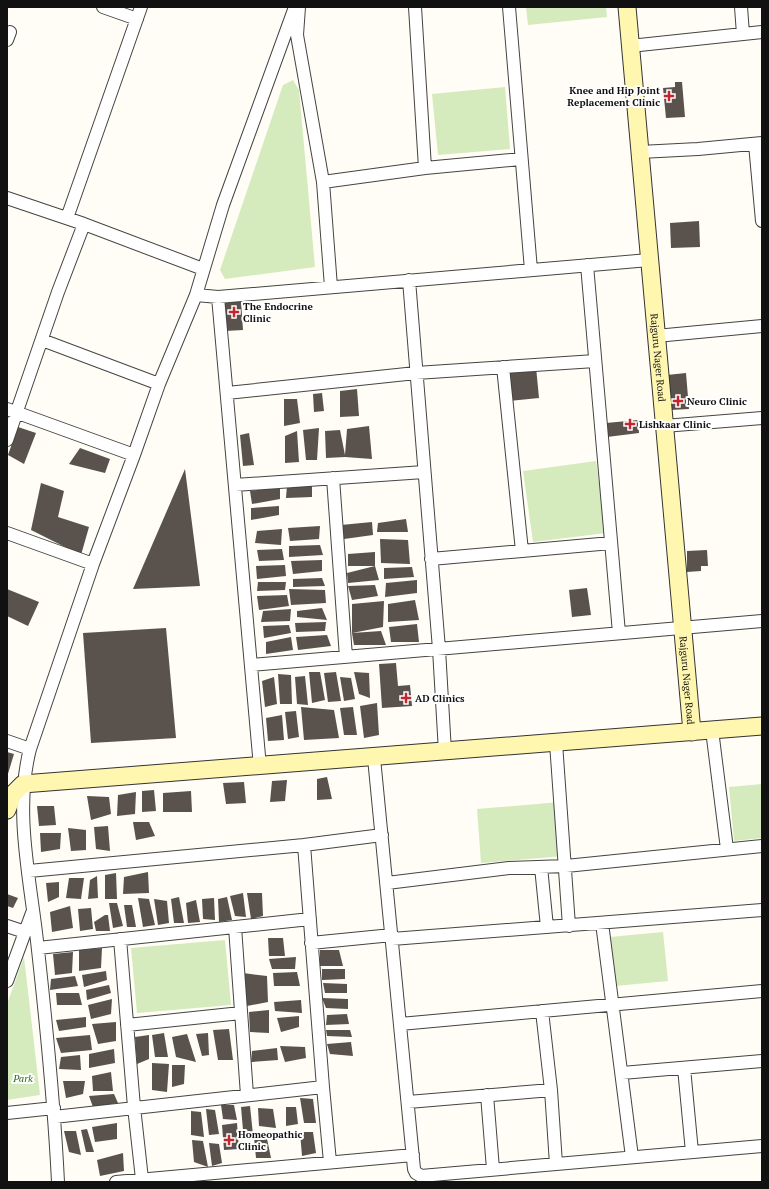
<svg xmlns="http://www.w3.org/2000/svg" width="769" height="1189" viewBox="0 0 769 1189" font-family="'PT Serif',serif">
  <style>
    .green { fill: #d5ebbd }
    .building { fill: #5a524d }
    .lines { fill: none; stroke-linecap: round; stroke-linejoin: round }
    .street-casing { stroke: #444; stroke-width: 14 }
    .secondary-casing { stroke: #333; stroke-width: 19 }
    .street { stroke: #fff; stroke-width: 12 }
    .secondary { stroke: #fff6b0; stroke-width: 17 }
    .poi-dot { fill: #c4262e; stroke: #fff; stroke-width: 1.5 }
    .labels { text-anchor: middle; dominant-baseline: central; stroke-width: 4; stroke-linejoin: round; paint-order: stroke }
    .poi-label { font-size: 10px; font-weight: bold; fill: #111; stroke: #fff; text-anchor: start }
    .street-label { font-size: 10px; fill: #111; stroke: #fff }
    .park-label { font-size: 10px; font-style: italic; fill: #2f6b1f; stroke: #fff }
  </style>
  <rect width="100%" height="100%" fill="#fffdf5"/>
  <!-- green -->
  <path class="green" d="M526,7H606L607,17L528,25Z
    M293,80L299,90L315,267L225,279L220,270L283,85Z
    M505,87L510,149L438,155L432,94Z
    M596,461L606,533L533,542L523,471Z
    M762,784V838L734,841L729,787Z
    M560,802L564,856L481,863L477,809Z
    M663,932L668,981L615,986L610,937Z
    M225,940L231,1005L137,1013L131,948Z
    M24,957L40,1095L7,1100V1004Z"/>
  <!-- building -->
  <path class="building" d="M675,82H682L685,117L666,118L663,88L675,87Z
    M699,221L700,247L671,248L670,223Z
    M241,301L243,330L225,331L223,303Z
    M536,367L539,398L509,401L507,370Z
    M686,373L689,409L670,410L667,375Z
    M357,389L359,416L340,417V391Z
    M322,393L324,411L314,412L313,394Z
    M284,399H297L300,423L284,426Z
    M638,420L639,433L607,437L606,423Z
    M369,426L372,459L345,457L326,458L325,431L340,430L345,455L347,429Z
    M18,427L36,433L24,464L8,455Z
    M319,428L317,460H306L303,430Z
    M297,431L299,462L285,463V436Z
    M249,433L254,465L243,466L240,435Z
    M80,448L110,459L105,473L69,464Z
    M185,469L200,586L133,589Z
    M41,483L64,491L58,517L89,527L81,555L31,530Z
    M287,485L312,486V497L286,498Z
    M280,487V499L252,504L250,491Z
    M279,506V515L251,520V508Z
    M406,519L408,532H377L378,523Z
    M372,522L373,535L344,539L341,525Z
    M320,526L319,539L290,541L288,528Z
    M282,529L281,545L255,543L257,531Z
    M380,539L408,540L410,564L381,563Z
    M320,545L323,555L289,557V546Z
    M282,549L284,560L259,561L257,550Z
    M707,550L708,566H701V571L687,572V551Z
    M375,552V566L379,580L348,583L347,573L375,566H348V554Z
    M322,560V571L293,574L291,561Z
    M285,565L286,576L257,579L256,566Z
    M412,567L414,577L384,579V568Z
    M322,578L325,586L293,587V579Z
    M417,580V593L385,597L386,583Z
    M258,582H286L285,590L257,591Z
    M375,585L378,596L352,600L348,586Z
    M587,588L591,615L572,617L569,590Z
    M7,589L39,602L28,626L7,616Z
    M289,589L325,590L326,603L291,605Z
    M287,595L289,606L259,610L257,596Z
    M415,600L419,620L388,622V604Z
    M384,601L383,627L352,633L381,631L386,645H354L352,633V604Z
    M322,608L327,620L297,617V611Z
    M291,609L290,621L261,622L263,611Z
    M326,622L325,631L296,632L295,623Z
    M417,624L419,642H391L389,627Z
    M289,625L291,633L264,638L263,626Z
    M166,628L176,738L91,743L83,633Z
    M327,635L331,646L298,650L296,637Z
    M291,637L293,650L266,654V642Z
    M396,663L398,686L410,685L412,706L382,708L379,664Z
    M309,672H320L325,700L312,703Z
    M336,672L341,701L328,702L324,673Z
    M354,672L369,673L370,698L359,694Z
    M278,674L291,675L292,704H280Z
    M305,676L308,705L297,704L295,677Z
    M274,677L277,704L265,707L262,681Z
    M340,677L351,678L355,699L344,701Z
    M377,703L379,735L364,738L360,706Z
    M301,707L334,710L339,738L304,740Z
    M353,707L357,735H344L340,708Z
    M296,711L299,737L288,739L285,712Z
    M282,715L284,740L268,741L266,718Z
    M7,752L14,754L7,777Z
    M327,777L332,799L317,800V779Z
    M287,780L285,801L270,802L272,781Z
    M244,782L246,803L226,804L223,783Z
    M154,790L156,811L142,812V791Z
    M191,791L192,812H163V793Z
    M136,792L135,814L117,816L118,795Z
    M87,796L109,797L111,814L91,820Z
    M37,806H54L56,825L39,826Z
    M133,822H149L155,836L136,840Z
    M108,826L110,851L96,849L94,827Z
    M68,828L86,830V850L71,851Z
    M40,833H61L60,849L41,852Z
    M148,872L149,893L123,894L124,877Z
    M116,873L117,899H105V875Z
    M97,876L98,898L88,899L90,880Z
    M69,878H84L81,899L66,898Z
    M59,882V897L48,902L46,883Z
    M243,893L246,917L235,916L230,896Z
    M247,893H262L263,916L251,919Z
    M7,894L18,898L13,908L7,906Z
    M179,897L184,923H174L171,899Z
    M227,897L232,920L219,922L218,899Z
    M138,898L149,899L155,925L143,927Z
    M214,898L215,920L203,919L202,899Z
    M154,899L167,901L169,923L158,925Z
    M196,900L200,922L188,923L186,903Z
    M109,903H117L123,926L113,928Z
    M124,905H132L136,927H127Z
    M70,906L73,928L52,932L50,912Z
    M91,908L93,929L80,931L78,909Z
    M105,915H108L110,931H96L94,922Z
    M268,938H283L285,956H269Z
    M102,948L101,968L79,971V950Z
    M320,950H339L343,966H320Z
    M73,952L72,973L55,975L53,954Z
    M296,957L295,969H272L269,959Z
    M322,969H345V979L322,980Z
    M106,971L107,980L84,987L82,975Z
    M297,972L300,986H274L273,973Z
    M243,973L267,976L268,1002L247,1006Z
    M75,976L78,986L50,990L51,979Z
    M323,983L347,984V993H325Z
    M109,985L111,993L87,1000L86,990Z
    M56,993H79L82,1005H57Z
    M322,998L348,999V1009L326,1008Z
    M112,999L111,1014L91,1019L88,1005Z
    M301,1000L302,1013L275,1011L274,1002Z
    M269,1010V1033L250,1032L249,1012Z
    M347,1014L349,1024L326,1025L327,1015Z
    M299,1016V1027L281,1032L277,1018Z
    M86,1017V1027L59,1031L56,1020Z
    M116,1022V1041L98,1044L92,1024Z
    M229,1029L233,1060H218L213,1030Z
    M326,1030H350L352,1037L327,1036Z
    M164,1033L168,1057H155L152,1035Z
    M208,1033L209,1055L202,1056L196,1034Z
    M187,1034L196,1062L176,1057L172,1037Z
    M90,1035L92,1050L61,1053L56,1038Z
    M149,1035V1059L137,1064L135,1037Z
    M351,1042L353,1056L330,1054L327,1044Z
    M280,1046L305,1047L306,1058L285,1062Z
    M277,1048L278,1060L251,1062L252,1051Z
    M114,1049L115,1063L89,1068V1054Z
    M80,1055L81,1070L59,1069L61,1057Z
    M152,1063L169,1064L167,1092L152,1090Z
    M172,1065H185L184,1084L172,1087Z
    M111,1072L113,1091H93L92,1076Z
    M63,1081H85L83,1094L66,1098Z
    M114,1094L118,1103L93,1107L89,1096Z
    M300,1098L313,1099L316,1123H304Z
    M221,1105H234L237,1120L223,1119Z
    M250,1106L253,1135L243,1130L241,1107Z
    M286,1107H296L298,1124L286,1126Z
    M258,1108L273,1109L276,1128L259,1126Z
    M206,1109L215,1110L219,1134L209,1135Z
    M191,1111L201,1112L204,1137L191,1135Z
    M117,1123V1139L95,1142L92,1127Z
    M237,1123L239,1149L224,1150L222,1125Z
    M87,1129L94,1152H86L81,1130Z
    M64,1131H76L81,1155L69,1152Z
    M300,1132H313L316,1153L302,1156Z
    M266,1134L271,1158H256L254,1137Z
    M192,1140L203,1141L208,1167L194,1162Z
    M209,1143L219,1144L222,1163L212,1166Z
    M123,1153L124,1171L100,1176L97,1160Z"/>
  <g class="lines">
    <defs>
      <path id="street" d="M103,7L137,19
        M299,7L297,35L323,182L425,168L415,7
        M509,7L531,270
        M741,7L743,34
        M7,40L10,32
        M630,46L762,32
        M755,144L762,221
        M640,152L698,149L762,143
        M425,168L521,159
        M323,182L331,287
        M7,198L84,224L203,269
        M67,218L141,7
        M587,265L619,633
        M409,280L439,649L445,752
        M196,295L218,297L649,260
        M218,297L260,767
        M656,336L762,326
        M42,340L159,384
        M503,367L522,551L611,543
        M227,393L416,373L595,361
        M7,409L134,455
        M664,426L762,418
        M7,440L58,292L84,224
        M333,478L346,657
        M235,485L424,472
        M7,533L93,564
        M431,559L522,551
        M251,665L762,621
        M712,730L727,849
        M7,741L30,749
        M556,743L569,926
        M374,758L414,1169L416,1173L421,1176L762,1146
        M541,867L547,927
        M29,871L304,845
        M387,883L509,868L566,866L762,846
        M602,923L632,1157
        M7,926L25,932
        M235,927L247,1095
        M120,939L134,1107L142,1179
        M392,939L762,910
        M311,943L392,935
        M38,948L310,919
        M7,981L32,913
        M542,1011L551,1090L556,1164
        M400,1024L762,991
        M127,1025L241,1013
        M684,1068L692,1152
        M622,1073L762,1061
        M323,1087L330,1162
        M487,1095L493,1169
        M408,1102L551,1090
        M7,1113L54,1108
        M54,1117L323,1087L304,845L382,835
        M58,1182C54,1101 46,1021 37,941C30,878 14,811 30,749L93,564L134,455L159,384L196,295L223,205L295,7
        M116,1182L413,1155"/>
      <g id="secondary">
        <path id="s1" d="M627,7L692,732"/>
        <path d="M7,810L13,794L23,784L762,726"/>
      </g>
    </defs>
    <!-- street casing -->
    <use href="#street" class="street-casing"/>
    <!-- secondary casing -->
    <use href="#secondary" class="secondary-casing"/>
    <!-- street -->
    <use href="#street" class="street"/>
    <!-- secondary -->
    <use href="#secondary" class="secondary"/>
  </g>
  <!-- markers -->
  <g class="poi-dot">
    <path d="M667 90h4v4h4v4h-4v4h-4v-4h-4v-4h4z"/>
    <path d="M232 306h4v4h4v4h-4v4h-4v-4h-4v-4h4z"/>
    <path d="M676 395h4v4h4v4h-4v4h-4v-4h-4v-4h4z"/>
    <path d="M628 418h4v4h4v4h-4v4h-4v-4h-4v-4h4z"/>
    <path d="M404 692h4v4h4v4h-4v4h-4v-4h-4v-4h4z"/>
    <path d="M227 1134h4v4h4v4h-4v4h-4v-4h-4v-4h4z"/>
  </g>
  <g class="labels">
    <!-- poi labels -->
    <g class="poi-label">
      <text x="660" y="90" text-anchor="end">Knee and Hip Joint<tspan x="660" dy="12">Replacement Clinic</tspan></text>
      <text x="243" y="306">The Endocrine<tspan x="243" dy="12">Clinic</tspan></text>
      <text x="687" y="401">Neuro Clinic</text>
      <text x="639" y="424">Lishkaar Clinic</text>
      <text x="415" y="698">AD Clinics</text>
      <text x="238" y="1134">Homeopathic<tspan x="238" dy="12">Clinic</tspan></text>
    </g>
    <!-- street labels -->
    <g class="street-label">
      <text stroke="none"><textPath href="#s1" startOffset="352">Rajguru Nager Road</textPath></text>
      <text stroke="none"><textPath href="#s1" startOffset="676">Rajguru Nager Road</textPath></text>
    </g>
    <!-- park labels -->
    <g class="park-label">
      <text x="23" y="1078">Park</text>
    </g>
  </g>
  <!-- border -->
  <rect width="769" height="1189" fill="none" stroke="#111111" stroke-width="16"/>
</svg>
